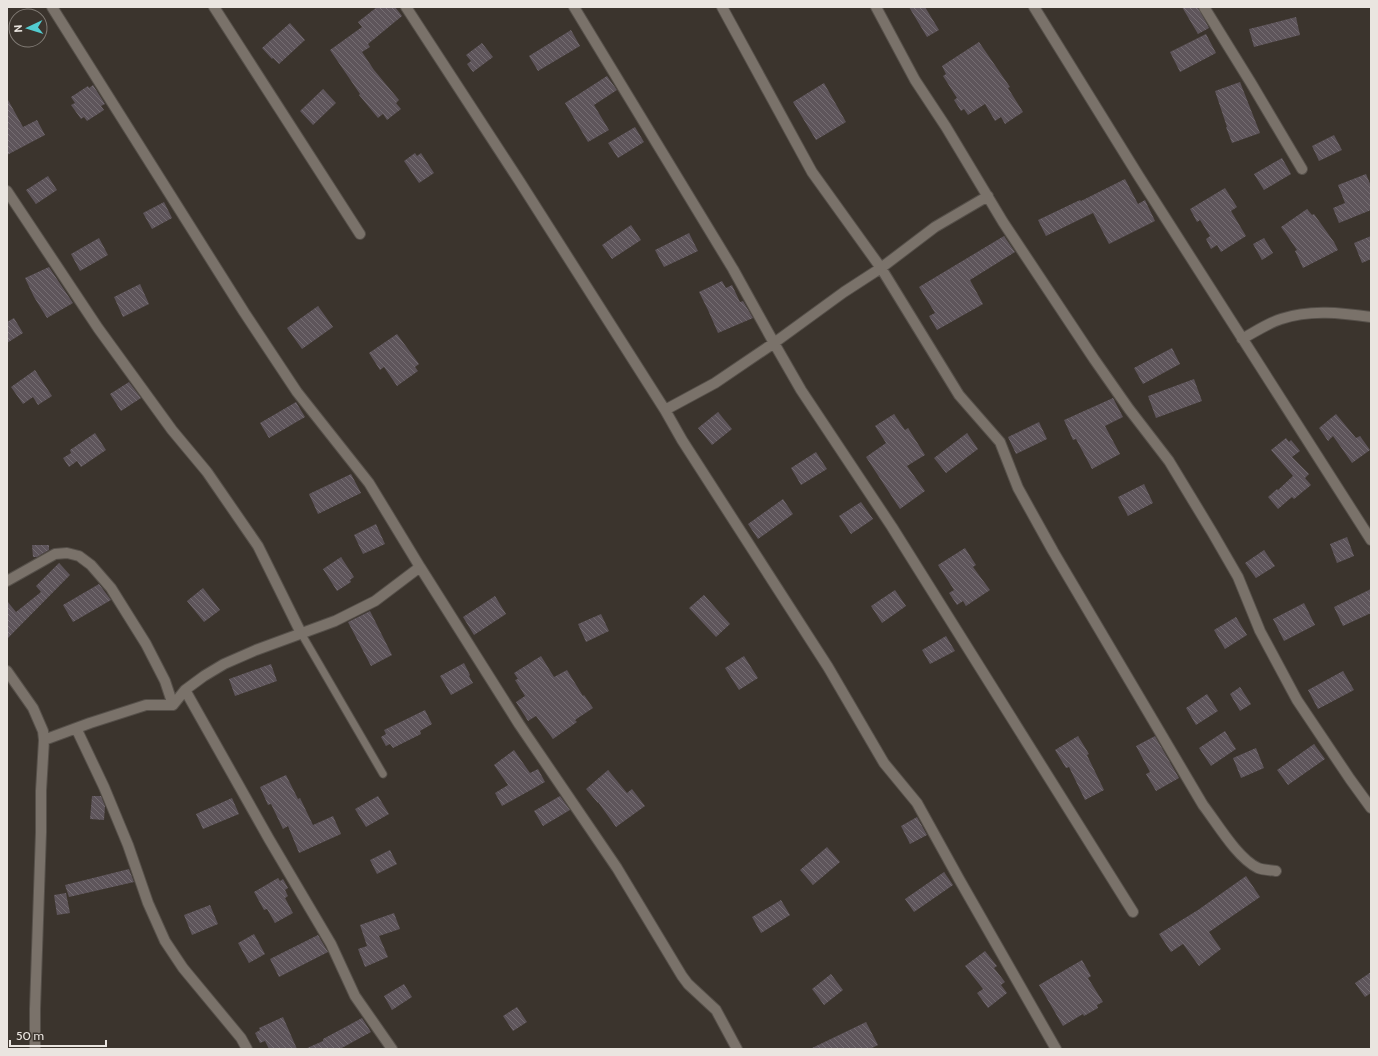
<svg xmlns="http://www.w3.org/2000/svg" width="1378" height="1056" viewBox="0 0 1378 1056" font-family="Cabin,sans-serif">
  <style>
    .building { fill: url(#building-back-hatch) }
    .lines { fill: none; stroke-linecap: round; stroke-linejoin: round }
    .lane-casing { stroke: #56504a; stroke-width: 9 }
    .street-casing { stroke: #56504a; stroke-width: 12 }
    .lane { stroke: #7a726a; stroke-width: 7 }
    .street { stroke: #7a726a; stroke-width: 10 }
  </style>
  <defs>
    <pattern id="building-back-hatch" width="6" height="6" patternUnits="userSpaceOnUse"><rect width="6" height="6" fill="#5e555b"/><path d="M-1 5l2 2M0 0l6 6M5-1l2 2" fill="none" stroke="#756d72"/></pattern>
  </defs>
  <rect width="100%" height="100%" fill="#3b342d"/>
  <!-- building -->
  <path class="building" d="M377,7H395L402,16L368,44L370,47L362,52L374,70L399,100L396,103L401,109L387,120L383,114L378,118L359,95L360,94L330,50L362,27L358,22Z
    M909,7H925L939,30L927,37Z
    M1182,7H1198L1209,28L1198,34Z
    M1296,17L1300,35L1254,47L1249,29Z
    M290,23L305,40L279,64L273,58L272,59L262,48Z
    M571,30L580,46L538,71L529,56Z
    M1206,34L1216,53L1180,72L1170,52Z
    M979,42L1010,87L1008,88L1023,112L1005,124L1001,117L995,121L985,104L968,115L964,109L961,111L954,100L957,98L943,76L946,74L942,66Z
    M482,43L493,57L473,72L467,64L471,61L466,55Z
    M607,76L617,90L594,105L609,130L588,142L565,103Z
    M1240,82L1260,133L1232,143L1226,127H1227L1215,91Z
    M824,83L846,122L816,140L793,102Z
    M93,85L105,104L101,106L104,110L87,121L84,117L81,119L71,105L75,103L71,97L88,86L89,88Z
    M323,89L336,103L313,125L300,111Z
    M7,98L23,127L37,120L45,135L7,155Z
    M635,127L644,142L618,158L608,143Z
    M1334,135L1342,150L1319,161L1312,146Z
    M415,153L417,156L421,153L434,173L419,183L404,161Z
    M1282,158L1291,174L1264,190L1254,174Z
    M1366,174L1371,186V210L1339,223L1333,208L1345,203L1338,185Z
    M48,176L57,190L36,204L26,190Z
    M1125,179L1138,204L1145,200L1155,221L1109,244L1093,213L1046,236L1038,220L1080,200L1081,201Z
    M1225,188L1237,207L1231,211L1246,236L1221,252L1217,245L1211,249L1206,239L1210,236L1200,220L1197,222L1190,209Z
    M164,202L172,218L152,229L143,213Z
    M1307,209L1312,215L1314,214L1334,242L1338,250L1303,268L1295,251L1297,250L1281,227Z
    M631,225L641,240L612,259L602,245Z
    M689,233L698,251L664,267L655,250Z
    M1004,236L1015,252L970,280L983,304L937,330L929,316L935,313L919,287Z
    M1371,236V259L1362,263L1354,243Z
    M99,238L108,255L80,271L71,254Z
    M1264,238L1273,253L1262,260L1253,244Z
    M49,267L73,303L47,318L34,297L25,278Z
    M722,281L726,288L732,285L740,302L743,301L753,318L718,333L708,310L699,292Z
    M140,284L149,304L123,317L114,297Z
    M318,306L333,327L302,349L287,328Z
    M14,318L23,333L7,343V322Z
    M397,334L419,364L415,367L418,371L397,386L384,367L380,370L369,353Z
    M1172,348L1180,364L1143,384L1134,368Z
    M35,370L52,396L38,405L33,397L23,404L11,387Z
    M1194,379L1202,401L1156,418L1148,396Z
    M129,382L141,398L121,411L110,394Z
    M1113,398L1123,417L1105,426L1120,454L1092,469L1076,439L1073,440L1064,420Z
    M296,402L305,417L269,438L260,423Z
    M718,412L732,429L712,445L698,428Z
    M894,414L905,430L908,428L925,455L907,466L925,491L900,509L866,457L886,443L875,426Z
    M1336,414L1356,438L1360,436L1370,450L1352,463L1333,436L1328,441L1319,428Z
    M1039,422L1047,439L1016,454L1008,437Z
    M95,433L106,450L81,467L77,461L69,467L63,458L71,453L70,450Z
    M967,433L978,449L946,473L934,458Z
    M1286,438L1289,442L1291,440L1300,451L1292,457L1309,474L1305,478L1311,485L1294,499L1292,497L1278,509L1268,497L1277,489L1278,490L1293,476L1271,450Z
    M816,452L827,469L801,485L791,468Z
    M351,474L361,493L318,514L309,494Z
    M1144,484L1153,503L1128,516L1118,497Z
    M783,499L793,514L758,539L748,524Z
    M861,502L873,519L851,534L839,516Z
    M376,524L385,544L363,554L354,535Z
    M1347,537L1354,556L1337,563L1330,544Z
    M32,545H49V550L37,557H33Z
    M965,548L976,565L973,567L990,590L966,606L963,601L957,605L949,593L954,590L938,565Z
    M1264,550L1275,566L1256,578L1245,563Z
    M341,557L354,577L350,580L351,582L337,591L323,569Z
    M59,563L70,575L7,639V601L16,612L41,592L36,586Z
    M99,584L111,600L73,622L63,605Z
    M203,588L220,610L204,622L187,601Z
    M1371,589V613L1343,626L1334,607Z
    M895,590L906,606L882,623L871,606Z
    M704,595L730,624L716,637L689,608Z
    M495,596L506,614L474,635L463,617Z
    M1304,603L1315,625L1284,641L1273,619Z
    M370,611L392,655L371,666L348,622Z
    M601,614L609,631L586,642L578,624Z
    M1236,617L1247,635L1225,649L1214,630Z
    M946,636L955,651L930,664L922,650Z
    M541,656L554,677L567,670L583,696L584,695L593,708L575,720L577,722L553,739L536,716L528,721L516,702L525,696L515,680L518,679L514,673Z
    M744,656L758,678L739,690L725,668Z
    M464,663L470,675L469,676L473,683L451,695L440,676Z
    M271,664L277,681L235,696L229,679Z
    M1343,671L1354,690L1318,709L1308,690Z
    M1240,687L1251,704L1240,711L1230,694Z
    M1207,694L1218,711L1196,725L1186,708Z
    M425,710L432,724L420,731L421,734L393,748L390,744L386,746L381,737L386,734L384,730Z
    M1225,731L1236,749L1211,766L1199,748Z
    M1078,736L1089,754L1087,755L1104,790L1085,800L1069,767L1066,768L1055,750Z
    M1155,736L1179,778L1156,791L1146,774L1150,772L1136,746Z
    M1314,744L1325,759L1288,785L1277,770Z
    M1256,748L1264,768L1241,778L1233,758Z
    M514,750L530,773L538,769L545,782L502,806L495,793L508,785L494,765Z
    M608,770L627,793L632,789L645,806L616,827L598,802V803L586,789Z
    M286,775L298,799L300,798L313,825L333,816L341,834L299,853L288,826L283,829L271,804L268,805L260,787Z
    M92,796H101L105,806L104,820L90,819Z
    M378,796L389,814L366,827L355,809Z
    M560,796L570,810L543,826L534,811Z
    M232,798L239,814L203,829L196,814Z
    M917,817L927,835L910,844L901,826Z
    M827,847L840,862L813,885L800,870Z
    M390,850L397,864L377,874L370,860Z
    M129,869L134,882L69,897L65,885Z
    M944,872L953,885L914,912L905,899Z
    M1246,876L1260,897L1209,932L1221,949L1199,966L1183,944L1171,952L1159,934L1198,910Z
    M278,878L280,881L283,879L288,888L285,890L288,896L285,898L293,913L275,923L267,909L264,910L254,892Z
    M66,893L70,913L57,915L54,895Z
    M781,900L790,915L761,933L752,917Z
    M210,905L218,924L192,935L184,915Z
    M394,913L400,929L379,936L388,957L365,967L358,949L367,946L360,925Z
    M254,934L265,954L249,963L238,943Z
    M318,935L328,952L279,977L270,959Z
    M985,951L997,966L994,968L1005,982L1001,985L1007,993L988,1008L977,993L983,989L965,966Z
    M1082,960L1091,976L1088,978L1103,1002L1097,1005L1098,1008L1084,1016L1083,1014L1063,1026L1039,985Z
    M1371,972V993L1365,997L1355,983Z
    M831,974L843,990L824,1005L812,989Z
    M404,984L412,997L392,1010L384,996Z
    M517,1007L527,1022L513,1031L503,1016Z
    M283,1017L297,1049H269L265,1041L260,1043L255,1033L260,1030L259,1028Z
    M362,1018L371,1032L340,1049H305L323,1041V1039Z
    M866,1022L878,1045L870,1049H810Z"/>
  <g class="lines">
    <defs>
      <path id="lane" d="M301,633L383,774"/>
      <path id="street" d="M52,7L244,312L297,392L369,483L420,567
        M214,7L360,234
        M406,7L520,182L665,410L682,440L828,667L884,763L917,803L959,879L1056,1049
        M574,7L733,269L774,343L844,292L881,268L935,227L988,196
        M722,7L812,172L881,268L959,395L1000,442L1018,488L1053,551L1203,805C1217,823 1237,858 1258,868C1263,870 1271,870 1276,871
        M876,7L915,80L946,127L1003,222L1094,359L1129,409L1169,461L1212,532L1238,577L1260,631L1297,700L1350,779L1371,808
        M1034,7L1138,175L1371,540
        M1204,7L1251,83L1302,169
        M7,191L98,328L172,430L207,472L258,546L301,633
        M1242,339C1255,332 1268,323 1281,319C1310,309 1342,313 1371,317
        M665,410L715,383L774,343L801,390L892,527L1133,912
        M7,581L55,554L67,553L79,556L91,565L111,588L146,644L165,681L173,705
        M7,671L33,708L43,731L44,740L41,791V832L35,1009V1049
        M185,690L269,839L331,944L355,996L392,1049
        M76,728L104,787L128,845L148,903L165,941L183,968L241,1038L247,1049
        M44,740L90,723L146,705H173L185,690L204,676L224,664L256,650L335,621L375,601L420,567L519,724L617,868L682,976L688,984L716,1010L737,1049"/>
    </defs>
    <!-- lane casing -->
    <use href="#lane" class="lane-casing"/>
    <!-- street casing -->
    <use href="#street" class="street-casing"/>
    <!-- lane -->
    <use href="#lane" class="lane"/>
    <!-- street -->
    <use href="#street" class="street"/>
  </g>
  <!-- border -->
  <rect width="1378" height="1056" fill="none" stroke="#eae5e0" stroke-width="16"/>
  <!-- north arrow -->
  <g transform="translate(28 28) rotate(266)"><circle r="19" fill="#3b342d" stroke="#817b75"/>
  <path d="M0-3L7 15L0 10L-7 15Z" fill="#52ccd0"/>
  <text y="-6" font-size="11" font-weight="bold" text-anchor="middle" fill="#eae5e0">N</text>
  </g>
  <!-- scale -->
  <path d="M10 1040v6h96v-6" fill="none" stroke="#eae5e0" stroke-width="2"/>
  <text x="16" y="1040" font-size="12" fill="#eae5e0" stroke="#3b342d" stroke-width="3" paint-order="stroke">50 m</text>
</svg>
